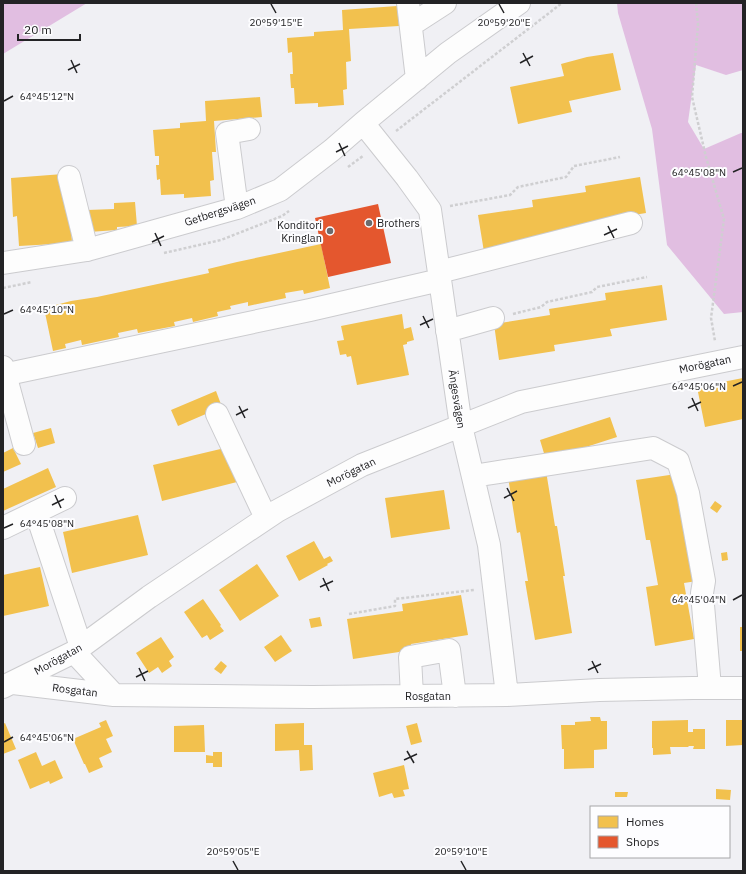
<svg xmlns="http://www.w3.org/2000/svg" width="746" height="874" viewBox="0 0 746 874" font-family="'IBM Plex Sans',sans-serif">
  <style>
    .forest { fill: #e1bee1 }
    .homes { fill: #f2c14e }
    .shops { fill: #e4572e }
    .lines { fill: none; stroke-linecap: round; stroke-linejoin: round }
    .minor-casing { stroke: #cbcbce; stroke-width: 24 }
    .path { stroke: #cfcfd1; stroke-width: 2.5; stroke-dasharray: 3 2; stroke-linecap: butt }
    .minor { stroke: #fdfdfd; stroke-width: 22 }
    .ticks { fill: none; stroke: #232325; stroke-width: 1.5 }
    .poi-dot { fill: #6b6b6d; stroke: #fdfdff; stroke-width: 1.5 }
    .labels { text-anchor: middle; dominant-baseline: central; stroke-width: 4; stroke-linejoin: round; paint-order: stroke }
    .street-label { font-size: 11px; fill: #232325; stroke: #fdfdff }
    .poi-label { font-size: 11px; fill: #232325; stroke: #fdfdff; text-anchor: start }
    .ticks-label { font-size: 10px; text-anchor: middle; fill: #232325; stroke: #fdfdff; stroke-width: 4; stroke-linejoin: round; paint-order: stroke }
  </style>
  <rect width="100%" height="100%" fill="#f0f0f4"/>
  <!-- forest -->
  <path class="forest" d="M3,3H87L3,54Z
    M617,3H743V70L726,75L696,65L688,122L704,149L741,133H743V312L724,314L667,245L652,129L618,13Z"/>
  <!-- homes -->
  <path class="homes" d="M397,6L399,26L349,29L351,61L346,62L347,89L343,90L344,105L318,107V103L295,104L294,88H291L290,74H293L292,52L288,53L287,38L314,36V32L343,30L342,10Z
    M613,53L621,90L569,101L572,112L518,124L510,87L564,76L561,64L587,57Z
    M260,97L262,117L214,121L216,152H212L214,180L210,181L211,196L184,198V194L161,195L160,179L157,180L156,165H159V156H155L153,130L180,128V123L206,121L205,101Z
    M63,174L65,211L70,210L72,243L19,246L17,216L13,217L11,178Z
    M640,177L646,213L591,222L592,228L484,252L478,215L533,207L532,200L586,192L585,186Z
    M135,202L137,226L117,227V230L89,232L87,210L114,209V203Z
    M321,244L330,288L304,294L303,290L285,293L286,298L248,306V302L230,306L231,309L217,312L218,316L193,322L192,318L174,322L175,326L138,333L137,329L118,333L119,337L82,345L81,340L65,344L66,348L53,351L44,308L71,301L97,297L209,273L208,269L237,262Z
    M662,285L667,320L610,329L612,336L554,345L555,351L499,360L494,324L550,315L549,309L606,300L605,293Z
    M402,314L404,329L411,327L414,340L407,342V344L403,345L409,375L357,385L351,356L347,357L346,354L340,355L337,341L344,340L341,326Z
    M743,378V419L705,427L697,387Z
    M216,391L222,407L178,426L171,410Z
    M610,417L617,437L546,460L540,440Z
    M51,428L55,443L38,448L33,433Z
    M229,447L237,482L162,501L153,465Z
    M13,448L21,464L3,472V453Z
    M48,468L56,487L3,511V489Z
    M546,471L555,526H557L565,576H563L572,633L535,640L525,581H528L520,532L517,533L508,477Z
    M676,474L697,581L684,583L694,639L655,646L646,587L658,585L650,540H646L636,480Z
    M444,490L450,529L391,538L385,498Z
    M715,501L722,506L717,513L710,508Z
    M138,515L148,555L72,573L63,532Z
    M314,541L324,559L330,556L333,561L327,564L328,565L299,581L286,556Z
    M727,552L728,560L722,561L721,553Z
    M257,564L279,596L240,621L219,590Z
    M40,567L49,606L3,616V575Z
    M461,595L468,635L411,644L412,650L353,659L347,619L403,611L402,604Z
    M203,599L221,625L220,626L224,631L210,640L207,635L202,638L184,612Z
    M320,617L322,626L311,628L309,619Z
    M740,627H743V651H740Z
    M281,635L292,651L275,662L264,647Z
    M161,637L174,657L169,661L172,666L162,673L158,667L149,673L136,653Z
    M221,661L227,666L221,674L214,669Z
    M590,717H600L601,721H607V749L594,750V768L564,769V749H562L561,725H575V722L591,721Z
    M106,720L113,736L106,739L112,752L99,758L103,767L89,773L85,764H84L73,739L101,727L99,723Z
    M688,720V732H693V729H705V749H693L694,746H688L689,747H670L671,754L653,755V748H652V721Z
    M726,720H743V745L726,746Z
    M5,723L16,749L3,754V724Z
    M304,723V745H312L313,770L300,771L299,750L275,751V724Z
    M417,723L422,742L411,745L406,726Z
    M204,725L205,752H174V726Z
    M36,752L42,766L55,760L63,778L50,784L49,781L30,789L18,760Z
    M213,752H222V767H213V763H206V755L213,756Z
    M404,765L409,789L403,790L405,796L394,798L392,793L379,797L373,773Z
    M716,789L731,790L730,800L716,799Z
    M615,792H628L627,797H615Z"/>
  <!-- shops -->
  <path class="shops" d="M378,204L391,263L328,277L315,218Z"/>
  <g class="lines">
    <defs>
      <path id="minor" d="M408,3L417,79
        M411,25L445,3
        M363,123L407,178L430,210L461,426L489,545L507,695
        M69,177L87,250
        M237,208L227,133L249,129
        M3,263L87,250L237,208L280,190L332,150L363,123L448,53L519,3
        M439,272L631,223
        M447,331L493,318
        M3,367L24,444
        M3,375L310,310L440,280
        M217,414L266,518
        M473,476L653,448L678,461L688,493L704,581L702,593L710,688
        M36,512L81,647
        M3,528L65,498
        M74,652L114,695
        M13,683L114,695L214,696L312,697L507,695L599,690L693,688H743
        M3,687L74,652L149,597L277,511L362,465L521,402L743,357
        M412,696L410,657L449,650L455,696"/>
    </defs>
    <!-- minor casing -->
    <use href="#minor" class="minor-casing"/>
    <!-- path -->
    <path class="path" d="M696,3L698,24L692,97L706,157L724,219L711,318L715,341
      M396,131L562,3
      M348,167L363,156
      M450,206L510,195L518,187L566,177L574,166L620,157
      M164,253L221,240L282,216L289,211
      M3,288L32,282
      M513,314L541,307L547,302L592,292L597,287L647,277
      M349,614L395,606V599L474,590"/>
    <!-- minor -->
    <use href="#minor" class="minor"/>
  </g>
  <!-- ticks -->
  <path class="ticks" d="M271,4L276,13M499,4L504,13M523,53L530,66M71,60L77,73M520,63L533,56M68,70L80,64M4,101L13,96M339,143L345,156M336,152L348,146M733,172L742,168M608,226L614,238M155,233L161,246M604,235L617,229M152,242L164,236M4,314L13,310M423,316L429,328M420,325L433,319M733,386L742,382M692,398L698,411M239,406L245,418M688,408L701,402M236,415L248,409M507,488L514,501M55,495L61,508M504,498L517,491M52,505L64,499M4,528L13,524M323,578L329,591M320,587L333,581M733,600L742,595M592,661L598,673M139,668L145,681M588,670L601,664M136,677L148,671M4,742L13,737M407,751L414,763M404,760L417,754M233,861L238,870M461,861L466,870"/>
  <!-- markers -->
  <g class="poi-dot">
    <circle cx="369" cy="223" r="4"/>
    <circle cx="330" cy="231" r="4"/>
  </g>
  <g class="labels">
    <!-- street labels -->
    <g class="street-label">
      <text transform="translate(220 211) rotate(-18)">Getbergsvägen</text>
      <text transform="translate(705 364) rotate(-12)">Morögatan</text>
      <text transform="translate(457 399) rotate(81)">Ängesvägen</text>
      <text transform="translate(351 472) rotate(-26)">Morögatan</text>
      <text transform="translate(58 659) rotate(-29)">Morögatan</text>
      <text transform="translate(75 690) rotate(7)">Rosgatan</text>
      <text x="428" y="696">Rosgatan</text>
    </g>
    <!-- poi labels -->
    <g class="poi-label">
      <text x="377" y="223">Brothers</text>
      <text x="322" y="225" text-anchor="end">Konditori<tspan x="322" dy="13">Kringlan</tspan></text>
    </g>
  </g>
  <g class="ticks-label">
    <text x="276" y="26">20°59'15"E</text>
    <text x="504" y="26">20°59'20"E</text>
    <text x="47" y="100">64°45'12"N</text>
    <text x="699" y="176">64°45'08"N</text>
    <text x="47" y="313">64°45'10"N</text>
    <text x="699" y="390">64°45'06"N</text>
    <text x="47" y="527">64°45'08"N</text>
    <text x="699" y="603">64°45'04"N</text>
    <text x="47" y="741">64°45'06"N</text>
    <text x="233" y="855">20°59'05"E</text>
    <text x="461" y="855">20°59'10"E</text>
  </g>
  <!-- border -->
  <rect width="746" height="874" fill="none" stroke="#232325" stroke-width="8"/>
  <!-- legend -->
  <rect x="590" y="806" width="140" height="52" fill="#fdfdff" stroke="#a6a6a8"/>
  <rect x="598" y="816" width="20" height="12" fill="#f2c14e" stroke="#a6a6a8"/>
  <text x="626" y="826" font-size="12" fill="#232325">Homes</text>
  <rect x="598" y="836" width="20" height="12" fill="#e4572e" stroke="#a6a6a8"/>
  <text x="626" y="846" font-size="12" fill="#232325">Shops</text>
  <!-- scale -->
  <path d="M18 34v6h62v-6" fill="none" stroke="#232325" stroke-width="2"/>
  <text x="24" y="34" font-size="12" fill="#232325" stroke="#fdfdff" stroke-width="3" paint-order="stroke">20 m</text>
</svg>
